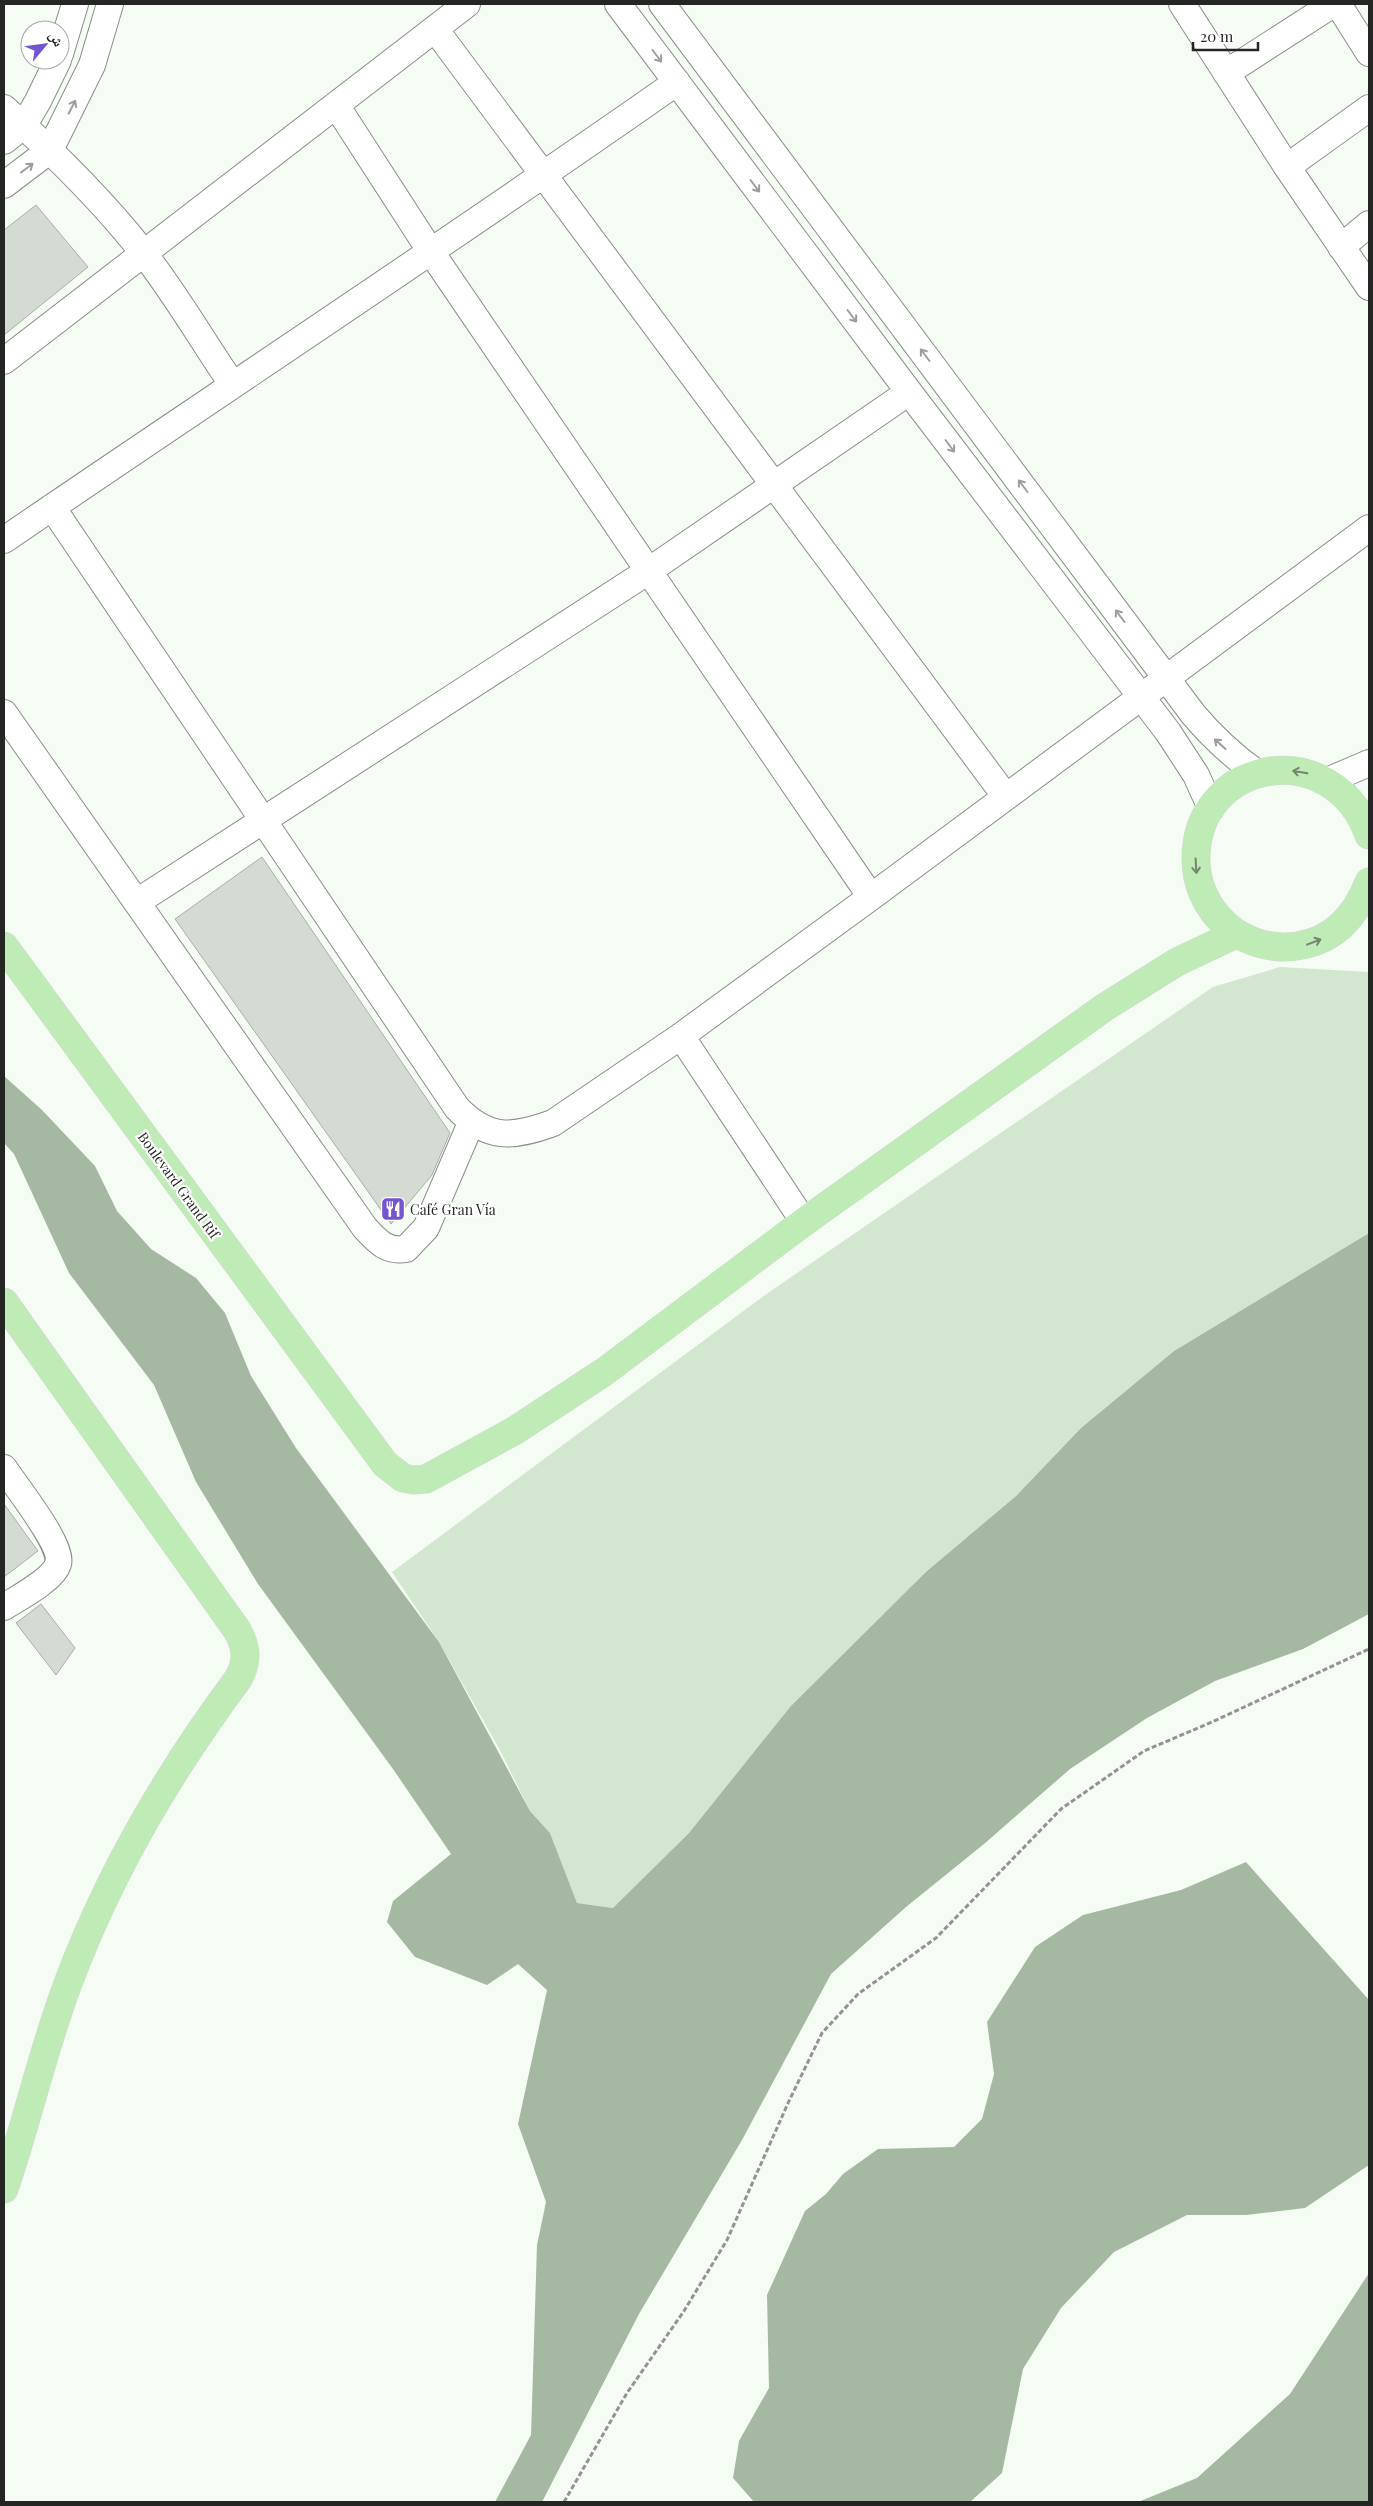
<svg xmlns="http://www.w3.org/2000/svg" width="1373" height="2506" viewBox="0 0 1373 2506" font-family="'Playfair Display','Noto Naskh Arabic',serif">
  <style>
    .green { fill: #d3e7d0 }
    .water { fill: #a5b9a2 }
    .building { fill: #d4dbd2; stroke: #a8afa7 }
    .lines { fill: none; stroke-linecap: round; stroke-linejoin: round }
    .minor-casing { stroke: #888f87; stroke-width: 28 }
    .major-casing { stroke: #d7d8d7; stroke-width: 29 }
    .path { stroke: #90958f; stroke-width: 3; stroke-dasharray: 5 2.5; stroke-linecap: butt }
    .minor { stroke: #fff; stroke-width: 26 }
    .major { stroke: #beebb6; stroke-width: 28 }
    .oneway { stroke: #9c9d9c }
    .oneway2 { stroke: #70886c }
    .labels { text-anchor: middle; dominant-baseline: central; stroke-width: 4.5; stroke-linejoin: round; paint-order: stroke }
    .street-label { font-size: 14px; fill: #232623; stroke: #fff }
    .poi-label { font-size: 14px; fill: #232623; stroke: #fff; text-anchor: start }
  </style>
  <rect width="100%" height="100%" fill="#f5fcf3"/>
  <!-- green -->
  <path class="green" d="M1280,967L1369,972V1233L1174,1351L1081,1428L1016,1496L927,1571L689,1833L614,1908L577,1903L550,1833L530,1811L501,1752L439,1642L392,1572L765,1295L1213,987Z"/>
  <!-- water -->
  <path class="water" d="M4,1076L42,1110L95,1166L117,1211L151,1249L196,1278L225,1313L251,1376L296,1448L439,1642L530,1811L550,1833L577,1903L613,1908L689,1833L791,1706L927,1571L1016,1496L1081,1428L1174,1351L1369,1233V1614L1303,1649L1215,1681L1147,1718L1070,1769L984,1844L906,1907L831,1974L742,2140L639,2314L542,2502H495L531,2435L537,2245L546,2202L518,2124L547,1990L518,1964L487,1985L415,1957L387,1922L393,1901L451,1854L393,1769L258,1584L196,1482L154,1385L69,1273L14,1154L4,1143Z
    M1246,1862L1369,2000V2165L1305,2208L1246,2215H1187L1114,2252L1061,2308L1023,2369L1002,2473L970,2502H754L733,2478L739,2441L769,2388L767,2295L805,2211L826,2194L843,2174L878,2149L954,2147L982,2119L994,2074L987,2022L1035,1947L1083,1915L1181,1890Z
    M1369,2273V2502H1138L1197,2478L1290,2394Z"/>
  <!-- building -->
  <path class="building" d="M36,205L88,267L4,335V230Z
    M262,857L450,1133L432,1175L391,1224L175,919Z
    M4,1504L38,1551L4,1577Z
    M41,1604L75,1648L56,1675L16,1623Z"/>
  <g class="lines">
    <defs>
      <path id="minor" d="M618,4L909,392L1168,732L1196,775L1211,808
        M662,4L1193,714C1213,738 1233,756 1258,774
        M1182,4L1287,167L1369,287
        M1338,4L1369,53
        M435,29C625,285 814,542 1006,797
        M60,54L75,4
        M1226,73L1333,4
        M336,105L431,252L871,897
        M4,108C53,152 101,199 142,251C175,293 202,340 232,384
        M4,141L24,125L38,101L58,60
        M1287,167L1369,108
        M4,185L50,150L92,65L110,4
        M1341,247L1369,224
        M4,361L467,4
        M52,507L457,1108C488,1140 512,1138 553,1123L681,1036L871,897L1369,528
        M4,540C228,387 455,238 677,82
        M4,713L365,1228C377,1241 386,1252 406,1249L426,1228L471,1123
        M1327,781L1369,763
        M137,902L650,570L909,392
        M681,1036L804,1222
        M4,1468C15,1485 64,1546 58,1564C53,1580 18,1598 4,1607"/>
      <path id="major" d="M1369,835C1332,733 1193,759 1196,862C1197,883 1205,902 1218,917C1238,940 1267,950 1297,946C1334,941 1356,916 1369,882
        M4,946L385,1464L403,1478L414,1480L426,1479L514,1431L604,1372L804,1222L1105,1007L1177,962L1236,934
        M4,1302L237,1630C247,1648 248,1661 238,1679C168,1773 108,1875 67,1986C42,2053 27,2122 4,2189"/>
    </defs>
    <!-- minor casing -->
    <use href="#minor" class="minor-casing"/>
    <!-- major casing -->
    <use href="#major" class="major-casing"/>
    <!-- path -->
    <path class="path" d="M564,2502L627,2393L684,2311L727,2240L789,2101L822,2033L858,1994L936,1938L1061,1809L1144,1751L1212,1722L1369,1649"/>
    <!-- minor -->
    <use href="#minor" class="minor"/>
    <!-- major -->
    <use href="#major" class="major"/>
  </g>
  <!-- one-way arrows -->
  <defs><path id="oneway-shaft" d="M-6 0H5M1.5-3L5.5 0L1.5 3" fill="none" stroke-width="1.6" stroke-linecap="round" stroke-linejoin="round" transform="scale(1.25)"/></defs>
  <g class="oneway">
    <use href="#oneway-shaft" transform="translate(657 56) rotate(53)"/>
    <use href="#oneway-shaft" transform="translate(72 107) rotate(-63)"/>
    <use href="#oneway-shaft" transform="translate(27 168) rotate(-37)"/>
    <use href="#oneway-shaft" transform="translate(755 186) rotate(53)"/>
    <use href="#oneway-shaft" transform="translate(852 316) rotate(53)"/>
    <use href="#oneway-shaft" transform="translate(925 355) rotate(-127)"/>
    <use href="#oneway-shaft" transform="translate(950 446) rotate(53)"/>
    <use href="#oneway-shaft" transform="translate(1023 486) rotate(-127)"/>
    <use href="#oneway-shaft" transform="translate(1120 616) rotate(-127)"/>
    <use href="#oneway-shaft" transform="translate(1220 744) rotate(-138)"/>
  </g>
  <g class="oneway2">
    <use href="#oneway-shaft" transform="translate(1300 772) rotate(-170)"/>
    <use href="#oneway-shaft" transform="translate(1196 866) rotate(87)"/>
    <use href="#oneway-shaft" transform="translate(1314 942) rotate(-21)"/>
  </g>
  <!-- icons -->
  <defs>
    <symbol id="restaurant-square" viewBox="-11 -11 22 22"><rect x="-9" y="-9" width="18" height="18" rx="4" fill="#7455cf" stroke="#fff"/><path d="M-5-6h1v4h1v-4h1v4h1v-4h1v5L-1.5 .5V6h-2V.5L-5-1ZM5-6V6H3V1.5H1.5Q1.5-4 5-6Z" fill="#fff"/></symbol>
  </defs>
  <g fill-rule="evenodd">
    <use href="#restaurant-square" x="379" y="1195" width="28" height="28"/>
  </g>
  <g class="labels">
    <!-- street labels -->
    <g class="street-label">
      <text transform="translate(179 1185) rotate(54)">Boulevard Grand Rif</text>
    </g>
    <!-- poi labels -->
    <g class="poi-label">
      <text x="410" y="1209">Café Gran Vía</text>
    </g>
  </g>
  <!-- border -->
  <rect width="1373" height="2506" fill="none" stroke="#232623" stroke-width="10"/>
  <!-- north arrow -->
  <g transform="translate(45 45) rotate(61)"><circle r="24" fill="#ffffff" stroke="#a7a8a7"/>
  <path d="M0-4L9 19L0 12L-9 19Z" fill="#7455cf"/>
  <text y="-8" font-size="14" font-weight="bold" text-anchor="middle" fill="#232623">ش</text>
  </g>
  <!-- scale -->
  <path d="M1193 42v8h65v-8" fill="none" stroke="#232623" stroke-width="2.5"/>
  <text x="1200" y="42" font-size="15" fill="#232623" stroke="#ffffff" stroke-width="4" paint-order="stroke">20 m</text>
</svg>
